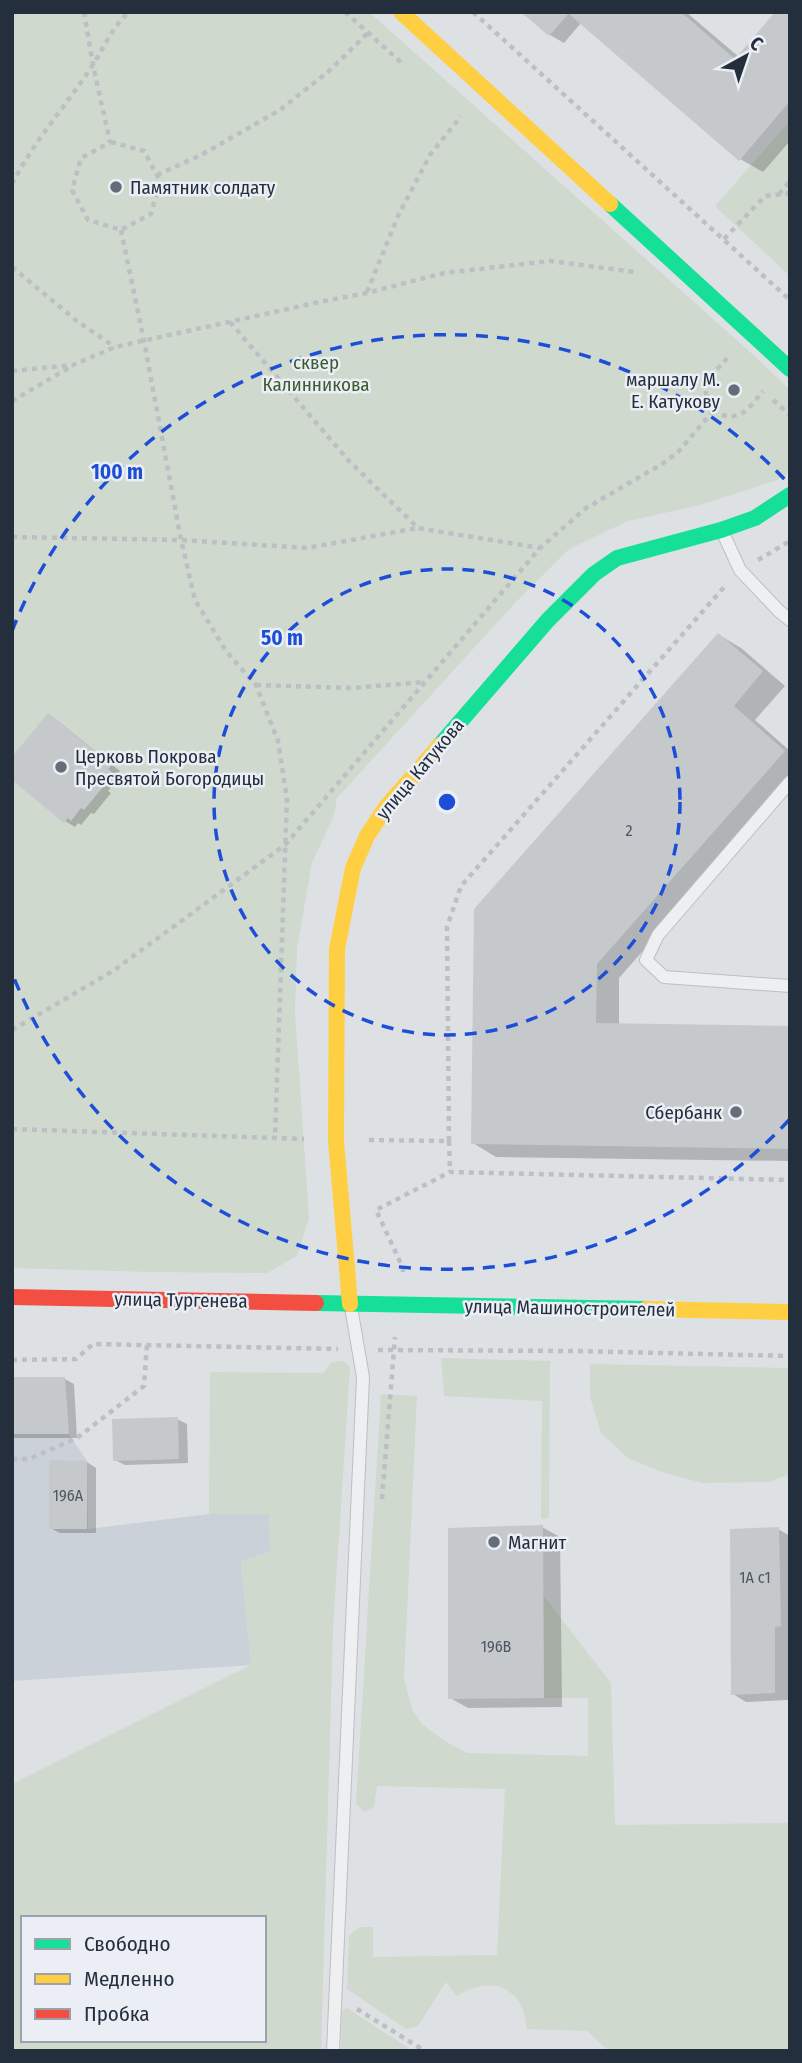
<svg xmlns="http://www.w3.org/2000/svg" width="802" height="2063" viewBox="0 0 802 2063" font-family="'Fira Sans Condensed',sans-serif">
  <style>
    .built { fill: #cbd1d8 }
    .green { fill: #cfd9ce; fill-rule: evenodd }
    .shadow { fill: #0003 }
    .building { fill: #c6c9cc }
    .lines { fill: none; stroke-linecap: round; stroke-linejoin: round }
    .lane-casing { stroke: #bcbfc2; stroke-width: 14 }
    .path { stroke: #bdbfc4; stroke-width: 4.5; stroke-dasharray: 5 5; stroke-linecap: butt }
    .lane { stroke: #edeff1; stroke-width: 12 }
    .fast { stroke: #16e098; stroke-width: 16 }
    .slow { stroke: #ffcf43; stroke-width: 16 }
    .jam { stroke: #f24e42; stroke-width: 16 }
    .ring { fill: none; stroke: #1d4ed8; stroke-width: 3.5; stroke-dasharray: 12 9 }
    .poi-dot { fill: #656d78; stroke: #ebeff5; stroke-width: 2.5 }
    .labels { text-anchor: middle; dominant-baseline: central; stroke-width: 5; stroke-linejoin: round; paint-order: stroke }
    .number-label { font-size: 16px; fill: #4d5662 }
    .poi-label { font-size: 19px; fill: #242f3e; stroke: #ebeff5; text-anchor: start }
    .park-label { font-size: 19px; fill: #3b5b31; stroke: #ebeff5 }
    .street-label { font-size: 19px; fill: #242f3e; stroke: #ebeff5 }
    .centre { fill: #1d4ed8; stroke: #ebeff5; stroke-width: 3.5 }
    .ring-label { font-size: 21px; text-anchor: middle; font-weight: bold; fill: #1d4ed8; stroke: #ebeff5; stroke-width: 5; stroke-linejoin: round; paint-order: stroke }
  </style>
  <rect width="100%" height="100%" fill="#dee1e4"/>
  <!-- built -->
  <path class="built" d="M12,1434H69L87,1461L88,1529L209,1514H269L271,1552L241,1561L251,1665L12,1681Z"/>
  <!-- green -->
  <path class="green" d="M12,12H369L759,360L790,390V470L783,478L700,505L628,521L569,549L514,604L337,798L334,815L312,863L297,948L295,1012L309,1218L297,1256L267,1273L152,1272L12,1268Z
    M790,121V276L715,206Z
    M441,1358L550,1361L549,1518L541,1519L542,1401L444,1396Z
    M343,1361L350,1367L333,1629L321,2051H12V1784L251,1665L241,1561L271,1552L269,1514H209L210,1372L323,1373L332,1362ZM23,1918H264V2040H23Z
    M590,1364L790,1368V1474L769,1482L703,1483L664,1473L628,1458L601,1433L590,1397Z
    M381,1394L417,1396L404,1678L412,1709L422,1724L443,1740L467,1753L588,1756V1698H544L543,1595L611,1683L615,1825L790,1823V2051H609L587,2031L527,2029C525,2022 525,2013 522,2007C508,1979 480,1982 457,1996L446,1982L418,2026L406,2029L347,1989L349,1936L359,1927H373V1957L497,1955L505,1789L377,1786L374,1807L364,1812L356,1804Z
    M347,2008L413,2051H341L342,2011Z"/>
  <!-- shadow -->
  <path class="shadow" d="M524,12H686L739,57L790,12V141L763,172L740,159L581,23L564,43L550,35Z
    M719,635L741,648L785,686L755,720L790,751V784L619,978V1025L790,1027V1161L496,1157L473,1143Z
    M49,715L58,721L120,771L117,776L119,778L108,791L111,793L94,814L91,813L81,825L78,823L75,827L65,821L12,777Z
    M12,1379H65L74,1384L77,1438H12Z
    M177,1419L187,1424L188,1463L125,1465L115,1460Z
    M87,1462L96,1468V1533H60L50,1528Z
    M542,1527L560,1537L562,1707L468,1708L450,1698Z
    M778,1529L790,1536L788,1700L746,1702L733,1694Z"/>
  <!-- building -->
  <path class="building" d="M521,12H570L549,36Z
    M572,12H681L735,59L775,12H790V101L739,161L570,15Z
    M718,633L763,671L734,706L785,751L597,964L596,1023L790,1026V1149L471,1144L474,909Z
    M48,713L112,765L108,769L111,771L100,785L103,787L84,810L81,808L71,821L68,818L64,823L12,780V757Z
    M12,1377H65L69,1434H12Z
    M178,1417L179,1459L113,1461L112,1419Z
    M49,1460L87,1461V1529H49Z
    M543,1525L544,1698L448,1699V1528Z
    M779,1527L781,1626L775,1627V1693L731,1695L730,1529Z"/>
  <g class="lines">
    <defs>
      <path id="lane" d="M723,533L740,570L779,611L790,620
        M790,782L658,935L646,960L664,977L790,986
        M333,2051L363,1377L351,1307"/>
    </defs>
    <!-- lane casing -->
    <use href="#lane" class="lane-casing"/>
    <!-- path -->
    <path class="path" d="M84,12L93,65L110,142
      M345,12L404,65
      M473,12L790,300
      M111,142L144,151L160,181L151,214L121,230L88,220L72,190L81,158Z
      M157,175L201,155L280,110L329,71L368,33
      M12,184C34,141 66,106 92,66C104,48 112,27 129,12
      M779,194L790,181
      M121,230L144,341L181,540L195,600L226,651L256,685L278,741L287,799L275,1137
      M724,239L765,196L790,193
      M12,267L77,321L115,347
      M367,292L398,216L430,155L461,116
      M230,322L348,460L418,528L540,548
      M727,358C721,366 710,375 707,385C701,403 721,423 740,414C749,410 757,398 763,391
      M12,371L73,365L115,347L324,301L367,293L444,273L550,261L635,272
      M773,400L790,415
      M12,401L72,366
      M12,537L181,540L307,548L418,528
      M758,560L790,541
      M256,685L352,688L425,682
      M12,1030L113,971L285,845L540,548L586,508L662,464L678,452L714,410
      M12,1129L304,1139
      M369,1140L449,1141L450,1172
      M449,1141L447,927L461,886L726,585
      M403,1272V1268L376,1210L450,1172L790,1180
      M378,1350L575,1351L790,1356
      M12,1360L76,1359L93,1344L338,1349
      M12,1459H29L77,1438L144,1386L147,1344
      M382,1499L395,1337
      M357,2009L425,2051"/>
    <!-- lane -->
    <use href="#lane" class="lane"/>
    <!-- fast -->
    <path class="fast" d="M610,204L790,369
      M440,745L548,620L594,574L617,558L721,530L755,518L790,495
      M316,1303L646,1309"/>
    <!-- slow -->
    <path class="slow" d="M401,12L610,204
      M350,1304L336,1140L337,949L353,868L367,836L386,807L440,745
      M646,1309L790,1312"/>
    <!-- jam -->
    <path class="jam" d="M12,1297L316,1303"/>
  </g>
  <!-- distance rings -->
  <g class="ring">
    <circle cx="447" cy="802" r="233"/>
    <path d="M789 1120A467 467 0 0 1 12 973M12 631A467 467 0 0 1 789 484"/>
  </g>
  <!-- markers -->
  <g class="poi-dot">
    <circle cx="116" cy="187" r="7"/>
    <circle cx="734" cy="390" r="7"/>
    <circle cx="61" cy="767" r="7"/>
    <circle cx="736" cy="1112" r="7"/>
    <circle cx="494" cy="1542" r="7"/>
  </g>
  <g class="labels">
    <!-- number labels -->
    <g class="number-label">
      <text x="629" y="830">2</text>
      <text x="68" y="1495">196А</text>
      <text x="755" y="1577">1А с1</text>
      <text x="496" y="1646">196В</text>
    </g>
    <!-- poi labels -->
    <g class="poi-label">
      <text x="130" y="187">Памятник солдату</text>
      <text x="720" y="379" text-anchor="end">маршалу М.<tspan x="720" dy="22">Е. Катукову</tspan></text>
      <text x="75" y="756">Церковь Покрова<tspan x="75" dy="22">Пресвятой Богородицы</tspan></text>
      <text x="722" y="1112" text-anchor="end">Сбербанк</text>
      <text x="508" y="1542">Магнит</text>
    </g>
    <!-- park labels -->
    <g class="park-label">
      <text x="316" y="362">сквер<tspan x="316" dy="22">Калинникова</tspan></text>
    </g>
    <!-- street labels -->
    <g class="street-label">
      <text transform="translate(420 769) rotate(-50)">улица Катукова</text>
      <text transform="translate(181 1300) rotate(1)">улица Тургенева</text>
      <text transform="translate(570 1308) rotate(1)">улица Машиностроителей</text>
    </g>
  </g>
  <circle cx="447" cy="802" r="10" class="centre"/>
  <g class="ring-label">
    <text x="117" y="479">100 m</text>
    <text x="282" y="645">50 m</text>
  </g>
  <!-- border -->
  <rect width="802" height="2063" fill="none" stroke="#242f3e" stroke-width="28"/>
  <!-- legend -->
  <rect x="21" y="1916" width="245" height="126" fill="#ebeff5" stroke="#9ba2ac" stroke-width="2"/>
  <rect x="35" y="1939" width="35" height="10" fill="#16e098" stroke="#9ba2ac" stroke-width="2"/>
  <text x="84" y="1951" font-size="21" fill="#242f3e">Свободно</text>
  <rect x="35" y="1974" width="35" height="10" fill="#ffcf43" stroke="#9ba2ac" stroke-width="2"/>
  <text x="84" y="1986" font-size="21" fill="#242f3e">Медленно</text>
  <rect x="35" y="2009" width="35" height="10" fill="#f24e42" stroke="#9ba2ac" stroke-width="2"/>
  <text x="84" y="2021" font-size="21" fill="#242f3e">Пробка</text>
  <!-- north arrow -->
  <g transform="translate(746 56) rotate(40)" stroke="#ebeff5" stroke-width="5" paint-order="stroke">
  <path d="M0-5L12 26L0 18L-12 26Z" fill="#242f3e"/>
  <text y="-10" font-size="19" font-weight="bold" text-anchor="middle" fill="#242f3e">С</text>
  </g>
</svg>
